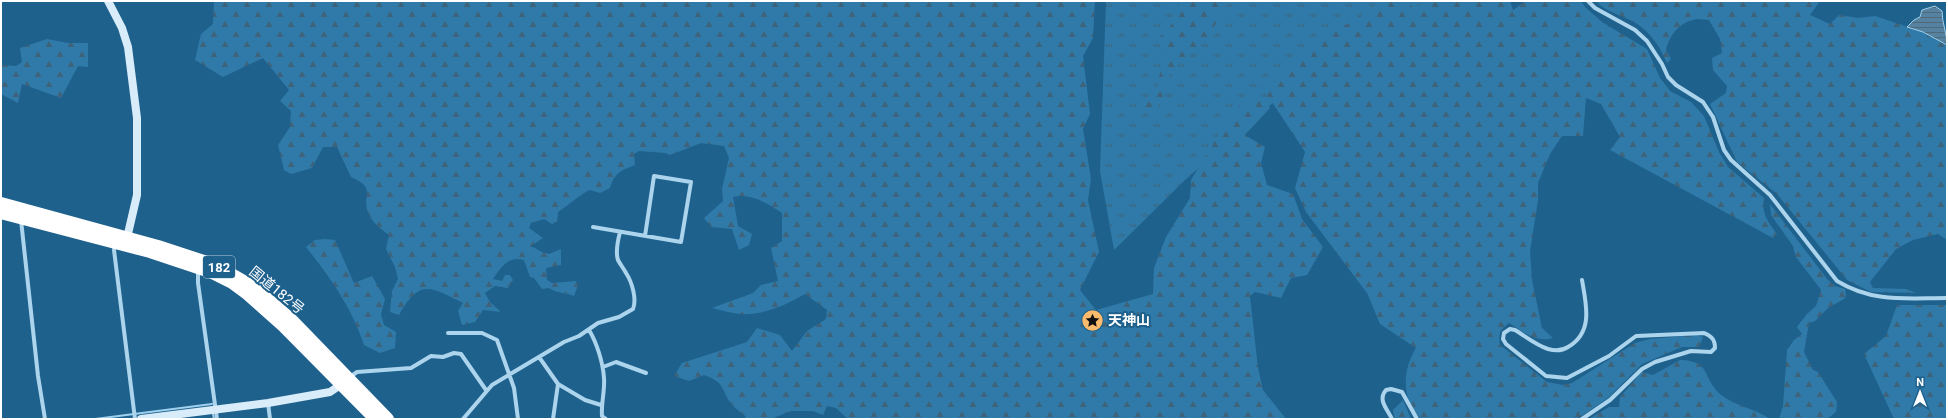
<svg xmlns="http://www.w3.org/2000/svg" width="1948" height="420" viewBox="0 0 1948 420" font-family="Roboto,'Noto Sans JP',sans-serif">
  <style>
    .grass { fill: url(#grass-tufts) }
    .forest { fill: url(#forest-firs) }
    .water { fill: url(#water-rules); stroke: #9fd1ee }
    .lines { fill: none; stroke-linecap: round; stroke-linejoin: round }
    .stream { stroke: #9fd1ee; stroke-width: 2 }
    .street { stroke: #acd4ec; stroke-width: 4 }
    .secondary { stroke: #d8ecf9; stroke-width: 8 }
    .highway { stroke: #fff; stroke-width: 12 }
    .labels { text-anchor: middle; dominant-baseline: central; stroke-width: 4; stroke-linejoin: round; paint-order: stroke }
    .shield { fill: #1e618d; stroke: #bcd0dd; stroke-width: 1 }
    .shield-label { font-size: 13px; font-weight: bold; fill: #fff }
    .street-label { font-size: 14px; fill: #fff; stroke: #1e618d }
    .poi-label { font-size: 14px; font-weight: bold; fill: #fff; stroke: #1e618d; text-anchor: start }
  </style>
  <defs>
    <pattern id="grass-tufts" width="24" height="20" patternUnits="userSpaceOnUse"><rect width="24" height="20" fill="#2f7aa9"/><path d="M3 7l-1-3M5 7V3M7 7l1-3M15 17l-1-3M17 17v-4M19 17l1-3" fill="none" stroke="#3e637a"/></pattern>
    <pattern id="forest-firs" width="22" height="20" patternUnits="userSpaceOnUse"><rect width="22" height="20" fill="#2f7aa9"/><path d="M5 1l3.5 6h-7zM16 11l3.5 6h-7z" fill="#3e637a"/></pattern>
    <pattern id="water-rules" width="6" height="5" patternUnits="userSpaceOnUse"><rect width="6" height="5" fill="#5482a0"/><path d="M0 2.5h6" fill="none" stroke="#506a7a"/></pattern>
  </defs>
  <rect width="100%" height="100%" fill="#1e618d"/>
  <!-- grass -->
  <path class="grass" d="M1106,1H1471L1344,40L1185,180L1114,250L1100,171Z"/>
  <!-- forest -->
  <path class="forest" d="M214,1H1095L1093,38L1083,56L1090,114L1083,129L1091,179L1088,200L1099,252L1080,290L1096,310L1153,294L1154,268L1166,237L1190,198L1191,180L1223,127L1243,101L1253,96L1265,97L1270,108L1245,135L1265,147L1261,163L1267,185L1293,194L1302,219L1323,247L1307,275L1291,278L1281,298L1255,292L1250,296L1258,368L1263,390L1286,419H848L836,408L827,406L823,415L813,411H791L771,419H746L745,416C742,413 736,409 733,406C720,390 727,383 704,375L689,381L674,376L682,363L747,342L757,328L780,335L792,351L807,331L826,319L827,310L805,294C785,305 763,316 740,314C731,313 721,310 712,308L753,293L761,285L778,281L771,248L782,241V213C767,203 751,193 733,197L738,226L752,234L749,245L739,250L732,229L711,227L704,218L723,201L722,189L729,158L724,146L701,143L670,155L666,153L639,151L634,154L635,165C622,170 614,173 610,188L600,193L590,190C579,195 569,205 558,212L557,222L552,224L544,219L531,223L529,228L543,238L531,246L542,252L549,254L561,249V265L546,268L547,280L552,283L576,281L578,285L574,296C564,292 559,294 549,288L542,289L534,278L530,277L524,260C508,255 501,268 493,279L502,281L505,275H510L513,280L508,288L495,286L485,293L490,302L501,312L483,310L475,322L462,325L458,311L463,303C430,287 420,278 399,315L390,312L392,291L398,279L395,267L386,249L389,235C380,228 372,223 368,212C361,195 378,189 351,177L337,147H323L312,168L291,174L284,170L278,145L290,127L291,111L280,101L289,90L263,58L223,77L195,60L201,34L213,24Z
    M1178,1H1236L1223,6L1221,17L1202,43L1170,71L1167,89L1156,109L1140,114L1143,105L1158,86L1160,71L1168,58L1157,40C1168,28 1182,19 1178,1Z
    M1382,1H1405L1416,9L1424,1H1510L1513,10L1526,1H1581L1585,7L1602,22L1647,49L1660,78L1670,91L1691,102L1704,116L1719,152L1728,167L1764,198C1761,213 1768,222 1777,234L1773,238L1610,150L1620,137L1601,104L1586,98L1583,136H1562L1550,154L1538,183V200L1530,252L1532,280L1542,328L1553,338C1535,343 1524,332 1509,323C1500,330 1498,333 1500,345L1547,382L1563,385L1572,383L1635,343L1650,339L1697,335L1703,337L1699,347H1682L1642,364L1608,398L1577,419H1421C1401,399 1402,371 1416,348L1380,324L1367,293L1306,212L1295,188L1305,152L1266,93L1259,88L1321,41Z
    M1596,1H1820L1810,15L1830,24L1839,15L1858,18L1875,16L1923,32L1947,46V240L1938,234L1913,240L1896,249L1870,282L1873,288L1906,289L1916,293L1871,292L1847,280L1777,194L1737,162L1710,104L1726,93L1727,86L1713,70L1712,58L1722,53L1720,39L1709,20C1704,20 1698,18 1693,20C1678,23 1669,37 1666,50L1671,59L1667,63C1660,47 1650,31 1634,22C1621,15 1606,12 1596,1Z
    M47,39L68,43H88V67L78,66L61,98L22,84L18,103L1,94V65L16,66L22,62L20,48Z
    M1770,204L1827,279L1835,286L1845,289L1846,296L1844,299L1828,308L1815,321L1809,323L1804,352L1813,370L1818,372L1837,402L1836,412L1827,419H1779L1783,406L1787,350L1794,340L1802,334L1797,327L1807,314L1816,306L1821,290L1796,257L1793,246L1771,215Z
    M325,239L335,240L354,283L372,276L385,299L381,314L384,325L396,332L395,348L380,353L364,345C352,308 330,277 306,247L315,240Z
    M1897,305H1947V419H1894L1864,354L1886,336Z
    M1680,360C1712,361 1702,378 1720,394C1734,406 1755,408 1770,419H1589L1609,407H1619L1620,397L1642,372L1653,375Z
    M1403,400L1411,419H1395L1393,410Z"/>
  <!-- water -->
  <path class="water" d="M1935,6L1942,11C1942,23 1947,33 1947,45L1923,32L1907,27L1914,20L1920,17L1922,10Z"/>
  <g class="lines">
    <!-- stream -->
    <path class="stream" d="M213,414L214,419
      M95,419L212,404"/>
    <!-- street -->
    <path class="street" d="M1588,1L1595,8L1635,30L1647,41L1662,64L1668,77L1676,85L1703,102L1713,117L1724,150L1731,160L1770,195L1837,281C1873,303 1907,298 1947,298
      M21,220L38,376L45,419
      M593,227L681,242L691,182L654,176L645,236
      M115,245L114,250L135,419
      M198,270V283L217,419
      M589,330C597,343 603,363 604,378C605,391 601,403 602,416L606,419
      M448,333H482L497,340L514,388L518,419
      M539,357L558,384L585,400L601,405
      M603,367L616,362L646,373
      M350,377L357,372L411,368L431,356L443,357L454,353L461,354L486,390
      M268,403L270,419
      M463,419L492,385L564,342L579,336L598,323L619,317L633,309C637,299 632,282 626,273C624,269 620,264 618,260C615,251 618,240 620,232
      M553,419L558,384
      M1392,419C1388,410 1377,400 1386,390L1391,389L1402,392L1417,419
      M1582,419L1610,400L1642,369L1655,362L1691,351L1711,352L1715,348C1715,339 1711,336 1704,333L1636,336L1609,356L1567,378L1546,376L1506,344L1503,339L1504,333L1510,329L1515,330C1525,336 1536,345 1548,349C1555,351 1562,351 1568,347C1594,332 1586,304 1582,280"/>
    <!-- secondary -->
    <path class="secondary" d="M108,1L122,28L128,47L137,118V195L127,238
      M141,419L268,403L330,392L345,382"/>
    <!-- highway -->
    <path class="highway" d="M1,203L158,246L213,264L235,276L254,287L291,319L388,419
      M1,213L150,252L210,272L232,283L247,294L283,326L375,419"/>
  </g>
  <!-- icons -->
  <defs>
    <symbol id="sight-disc" viewBox="-11 -11 22 22"><circle r="9.5" fill="#fbba6c" stroke="#1e618d"/><path d="M0-6L1.8-2.2L6-1.7L2.9 1.2L3.7 5.4L0 3.3L-3.7 5.4L-2.9 1.2L-6-1.7L-1.8-2.2Z" fill="#111"/></symbol>
  </defs>
  <g fill-rule="evenodd">
    <use href="#sight-disc" x="1080" y="308" width="25" height="25"/>
  </g>
  <g class="labels">
    <!-- shield labels -->
    <rect class="shield" x="203" y="256" width="32" height="22" rx="3"/>
    <g class="shield-label">
      <text x="219" y="267">182</text>
    </g>
    <!-- street labels -->
    <g class="street-label">
      <text transform="translate(277 290) rotate(39)">国道182号</text>
    </g>
    <!-- poi labels -->
    <g class="poi-label">
      <text x="1108" y="320">天神山</text>
    </g>
  </g>
  <!-- border -->
  <rect width="1948" height="420" fill="none" stroke="#ffffff" stroke-width="4"/>
  <!-- north arrow -->
  <g transform="translate(1920 392)" stroke="#1e618d" stroke-width="3" paint-order="stroke">
  <path d="M0-3L7 15L0 10L-7 15Z" fill="#ffffff"/>
  <text y="-6" font-size="11" font-weight="bold" text-anchor="middle" fill="#ffffff">N</text>
  </g>
</svg>
